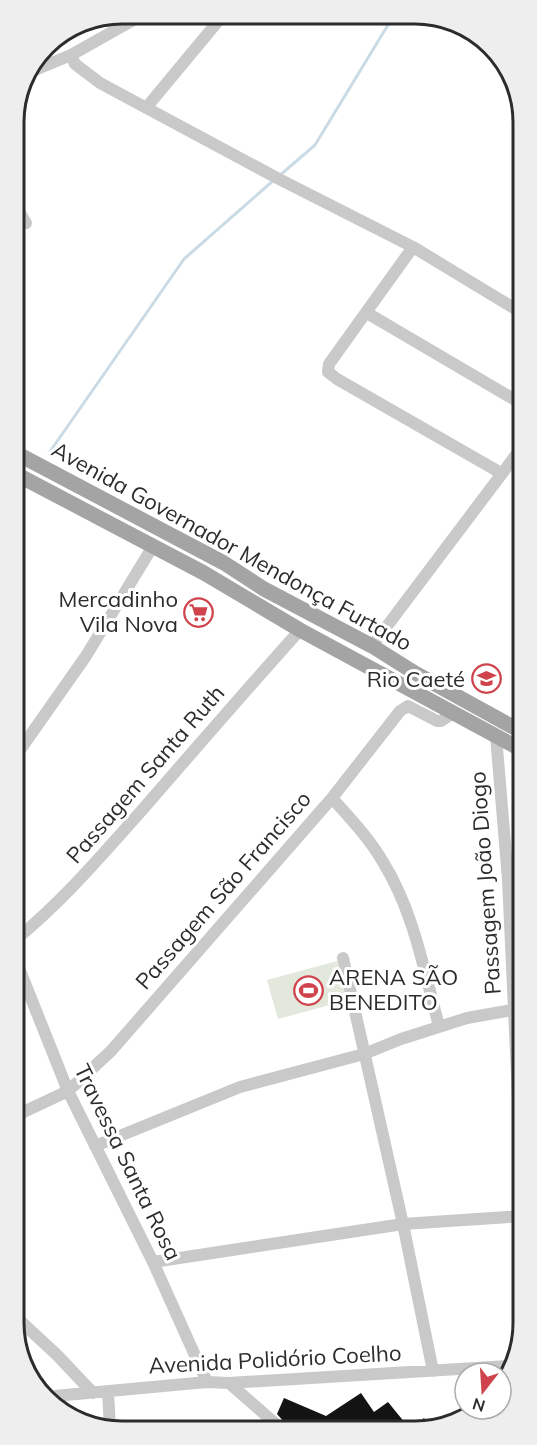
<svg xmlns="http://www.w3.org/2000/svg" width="537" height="1445" viewBox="0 0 537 1445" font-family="Mulish,sans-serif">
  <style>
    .green { fill: #e2e8db }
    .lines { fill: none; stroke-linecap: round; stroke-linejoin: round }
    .stream { stroke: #cadbe6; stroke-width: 3 }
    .building { fill: #131313 }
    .minor { stroke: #c9c9c9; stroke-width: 12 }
    .major { stroke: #a4a4a4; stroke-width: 15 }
    .labels { text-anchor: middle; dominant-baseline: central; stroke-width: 6; stroke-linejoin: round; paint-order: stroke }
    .street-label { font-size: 22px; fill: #2c2c2c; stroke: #fff }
    .poi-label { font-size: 22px; fill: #2c2c2c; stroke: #fff; text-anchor: end }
    .rim { fill: none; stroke: #2c2c2c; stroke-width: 3 }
  </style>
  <rect width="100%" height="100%" fill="#fff"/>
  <!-- green -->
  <path class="green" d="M337,961L348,1000L278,1019L267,980Z"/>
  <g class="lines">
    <!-- stream -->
    <path class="stream" d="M279,176L315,145L394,15
      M49,453L184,259L274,180"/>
  </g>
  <!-- building -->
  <path class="building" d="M361,1393L374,1412L388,1402L410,1429L424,1418L433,1429H300L285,1423L277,1414L284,1398L326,1416Z"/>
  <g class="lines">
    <!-- minor -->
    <path class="minor" d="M71,55L75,64L100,83L277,178L413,247L522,313
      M25,74L71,55L144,14
      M146,108L224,14
      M14,203L26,223
      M413,247L329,364L328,372L337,379L501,473
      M367,313L522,404
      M372,646L522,447
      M496,736L508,879L518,1097L523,1135
      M15,757L86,656L153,546
      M332,798C350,818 369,838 383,862C414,912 424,971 439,1026
      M508,879L523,878
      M15,940C63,901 102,855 143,809C195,749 247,689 300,630
      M15,958L68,1091L153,1262L207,1382
      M343,958L403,1224L433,1371
      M15,1116L68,1091L111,1051L332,798L400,711L408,706L437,721H441L453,713
      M95,1146L240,1087L364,1054L401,1039L467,1018L523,1008
      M153,1262L403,1224L523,1216
      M16,1317L57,1355L93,1393
      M229,1383L277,1425L279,1429
      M108,1391L110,1429
      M44,1397L207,1382L229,1383L508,1366"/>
    <!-- major -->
    <path class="major" d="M14,452L224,563L264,589L372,646L415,673L522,732
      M14,473L204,573L300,630L522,750"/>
  </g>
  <!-- icons -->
  <defs>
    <symbol id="supermarket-ring" viewBox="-11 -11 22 22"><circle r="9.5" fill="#fff" stroke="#cf434c" stroke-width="1.5"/><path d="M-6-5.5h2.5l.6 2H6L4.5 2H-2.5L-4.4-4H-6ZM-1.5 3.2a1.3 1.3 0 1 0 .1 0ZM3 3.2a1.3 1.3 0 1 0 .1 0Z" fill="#cf434c"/></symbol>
    <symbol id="school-ring" viewBox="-11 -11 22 22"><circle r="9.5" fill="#fff" stroke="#cf434c" stroke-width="1.5"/><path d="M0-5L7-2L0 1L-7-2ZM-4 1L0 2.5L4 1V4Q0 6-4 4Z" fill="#cf434c"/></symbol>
    <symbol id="stadium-ring" viewBox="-11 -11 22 22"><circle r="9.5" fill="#fff" stroke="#cf434c" stroke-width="1.5"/><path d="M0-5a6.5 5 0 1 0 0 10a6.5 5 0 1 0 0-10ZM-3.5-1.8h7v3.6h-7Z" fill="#cf434c"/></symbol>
  </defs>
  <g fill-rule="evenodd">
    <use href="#supermarket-ring" x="182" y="596" width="33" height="33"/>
    <use href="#school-ring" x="470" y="662" width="33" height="33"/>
    <use href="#stadium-ring" x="292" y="974" width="33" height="33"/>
  </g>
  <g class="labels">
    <!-- street labels -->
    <g class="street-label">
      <text transform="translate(232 546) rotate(29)">Avenida Governador Mendonça Furtado</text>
      <text transform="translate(145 774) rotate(-49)">Passagem Santa Ruth</text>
      <text transform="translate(485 883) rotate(-94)">Passagem João Diogo</text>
      <text transform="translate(223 890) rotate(-49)">Passagem São Francisco</text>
      <text transform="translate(128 1162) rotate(64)">Travessa Santa Rosa</text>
      <text transform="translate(275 1359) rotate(-3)">Avenida Polidório Coelho</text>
    </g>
    <!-- poi labels -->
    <g class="poi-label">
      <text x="178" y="599">Mercadinho<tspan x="178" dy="25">Vila Nova</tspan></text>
      <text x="465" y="679">Rio Caeté</text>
      <text x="329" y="977" text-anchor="start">ARENA SÃO<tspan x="329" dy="25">BENEDITO</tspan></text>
    </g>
  </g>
  <!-- crop -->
  <path d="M0 0H537V1445H0ZM122 24H415A98 98 0 0 1 513 122V1323A98 98 0 0 1 415 1421H122A98 98 0 0 1 24 1323V122A98 98 0 0 1 122 24Z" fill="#eee" fill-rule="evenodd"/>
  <path class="rim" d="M122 24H415A98 98 0 0 1 513 122V1323A98 98 0 0 1 415 1421H122A98 98 0 0 1 24 1323V122A98 98 0 0 1 122 24Z"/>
  <!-- north arrow -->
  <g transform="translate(483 1391) rotate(197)"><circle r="28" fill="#ffffff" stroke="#ababab" stroke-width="1.5"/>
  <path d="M0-4.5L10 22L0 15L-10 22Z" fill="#cf434c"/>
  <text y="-9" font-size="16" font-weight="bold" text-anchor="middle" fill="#2c2c2c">N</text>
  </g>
</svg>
